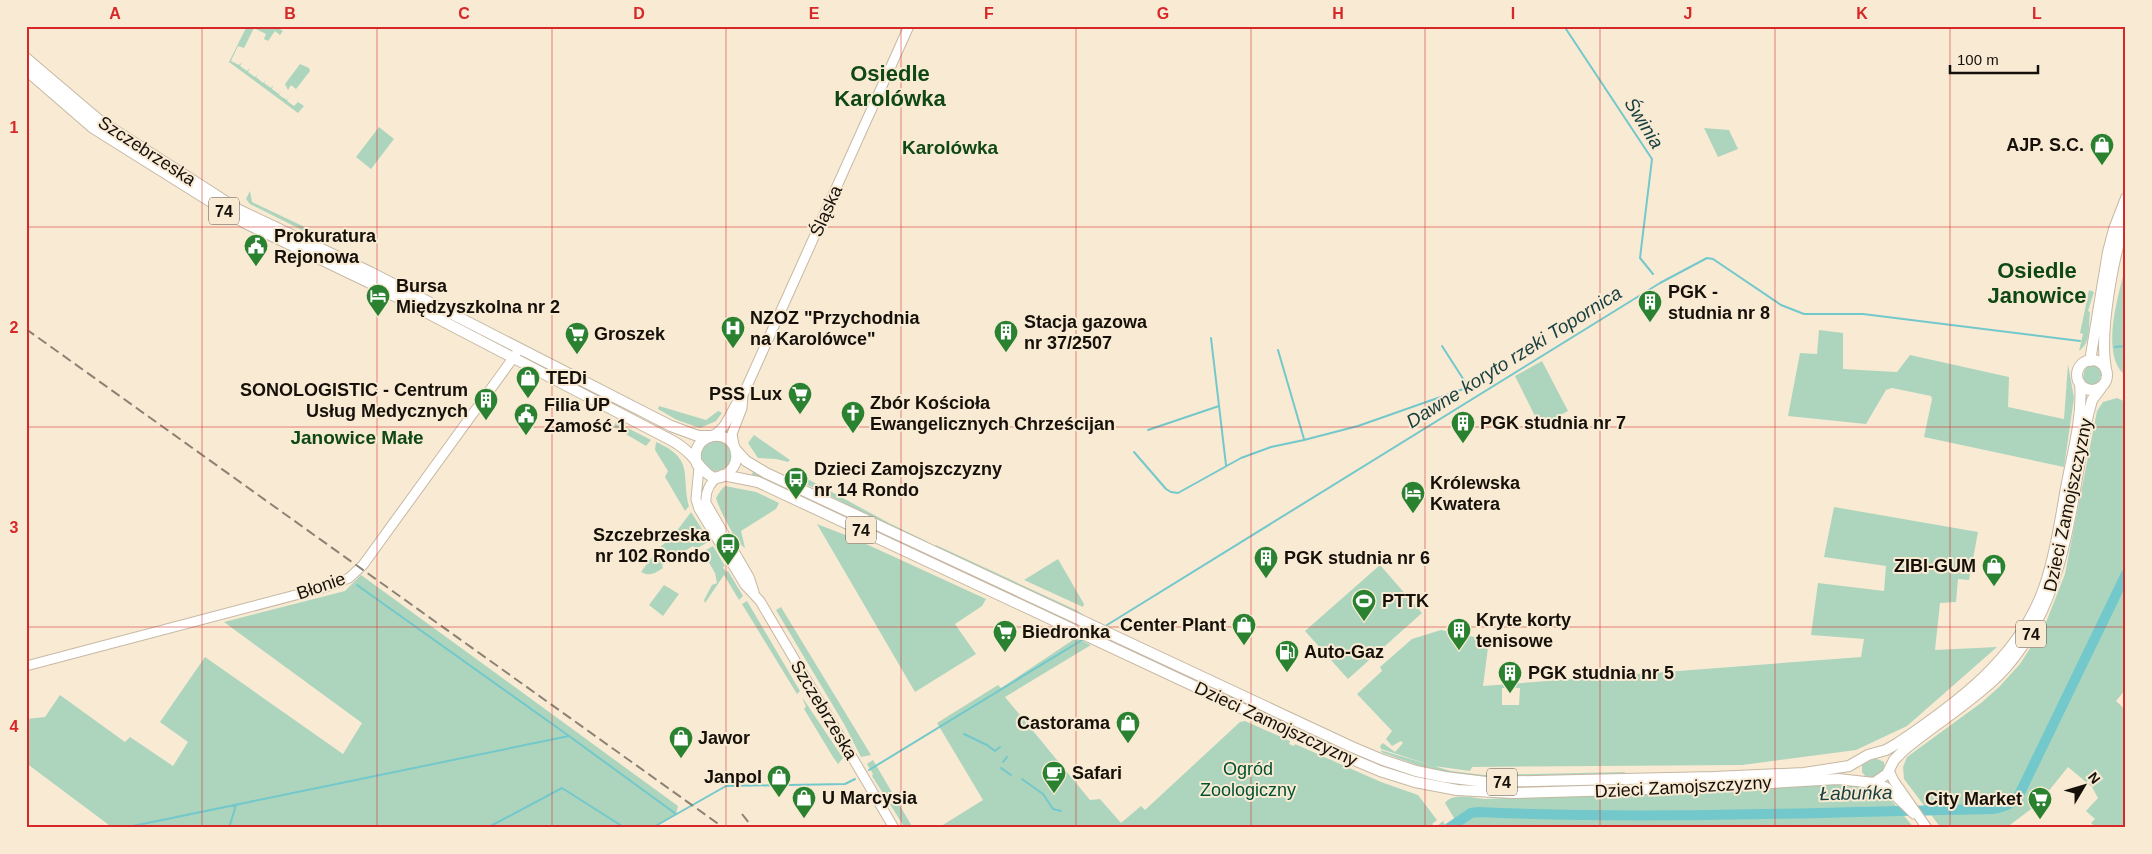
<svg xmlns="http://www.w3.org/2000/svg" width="2152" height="854" viewBox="0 0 2152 854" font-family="Helvetica,sans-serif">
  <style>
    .green { fill: #add5bd; fill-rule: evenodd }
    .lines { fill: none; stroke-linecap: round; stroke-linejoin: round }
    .stream { stroke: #73c8cb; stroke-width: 2 }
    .river { stroke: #73c8cb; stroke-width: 10 }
    .secondary-casing { stroke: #c6b8a3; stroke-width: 11 }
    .primary-casing { stroke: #c6b8a3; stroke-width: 12 }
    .secondary { stroke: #fff; stroke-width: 9 }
    .primary { stroke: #fff; stroke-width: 10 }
    .rail { stroke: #8c8273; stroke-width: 2; stroke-dasharray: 10 5; stroke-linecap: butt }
    .grid { fill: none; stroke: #d62828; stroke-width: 1; stroke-opacity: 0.55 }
    .labels { text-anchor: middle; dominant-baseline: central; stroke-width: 4; stroke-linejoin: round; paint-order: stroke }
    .shield { fill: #f9ead4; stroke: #595146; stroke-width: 1 }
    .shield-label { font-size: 16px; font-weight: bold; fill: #151009 }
    .poi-label { font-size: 18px; font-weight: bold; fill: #151009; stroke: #f9ead4; text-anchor: start }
    .street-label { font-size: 18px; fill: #151009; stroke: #f9ead4 }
    .park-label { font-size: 18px; fill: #005131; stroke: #f9ead4 }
    .water-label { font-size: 19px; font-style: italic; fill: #163f40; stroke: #f9ead4 }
    .neighbourhood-label { font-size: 19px; font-weight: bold; fill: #0f4814; stroke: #f9ead4 }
    .district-label { font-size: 22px; font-weight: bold; fill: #0f4814; stroke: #f9ead4 }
    .neatline { fill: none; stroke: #d62828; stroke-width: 2 }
    .grid-label { font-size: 16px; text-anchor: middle; font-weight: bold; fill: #d62828 }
  </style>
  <rect width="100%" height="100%" fill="#f9ead4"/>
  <!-- green -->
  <path class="green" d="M247,26H275L283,31L280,35L275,31L268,41L264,39L266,34L254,28L244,48L238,46L231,61L239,65L242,62L240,66L247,71L250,68L248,72L255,77L258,74L256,77L263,83L266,80L264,83L271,88L273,85L272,89L279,94L281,91L279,95L287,100L289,97L287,101L294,106L298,102L304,106L298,113L229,62Z
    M300,64L309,68L310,71L296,89L291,85L288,90L285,84Z
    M379,127L394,139L371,169L356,157Z
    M1704,128L1729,130L1738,149L1718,157Z
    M250,191L252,202L311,230L319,236L318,238L250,204L246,199Z
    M2125,267H2126V376C2099,356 2119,295 2125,267Z
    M2089,290L2094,292L2088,311L2090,312C2088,325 2092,342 2079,351L2083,334L2080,333Z
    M1819,330L1843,333V369L1897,372L1910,355L2009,377L2008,407L2064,419L2068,364L2074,398L2064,467L1924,437L1932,399L1931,396L1892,388L1886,390L1866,424L1788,416L1800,353L1817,354Z
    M1542,361L1568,411L1540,426L1515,376Z
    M2091,364L2099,366L2102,373L2098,383L2091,387L2085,384C2082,376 2083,369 2091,364Z
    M2117,398L2126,402V689L2116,701L2126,710V828H2097L2091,823L2095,819L2086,811L2098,798L2092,787L2068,767L2039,803L2006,828H1941L1904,779L1903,767L1907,757L1981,703L1999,687L2020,664L2045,625L2065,574L2097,411L2103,402Z
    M659,406L706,420L718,411L722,413L716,421L700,428L677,420L658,409Z
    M616,422L651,440L646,446L614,427Z
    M754,435L790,460L788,462L776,459L758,458L748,443Z
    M701 456a15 15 0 1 1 30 0a15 15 0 1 1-30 0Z
    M656,442C695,459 681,475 689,506L685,511L665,477L668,471L655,450Z
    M754,470L925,551L923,555L751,476Z
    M791,470L889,523L928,542V545L796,479Z
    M725,486L756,492L779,503L776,509L741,531L745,548C735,541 720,511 716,498L721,490Z
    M1834,507L1978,532L1969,580L1958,579L1956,602L1940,603L1935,650L1997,647L1907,726L1856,750L1742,765L1472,767L1470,771L1434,766L1381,749L1380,746L1383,743L1395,752L1403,743L1401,741L1392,746L1386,739L1392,731L1357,694L1382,671L1380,667L1412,639L1441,630L1489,640L1483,686L1861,657L1864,639L1811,635L1818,583L1884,591L1886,566L1824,557ZM1520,688L1519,705H1502V688Z
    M691,512L709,540L708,542L696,549L693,546L680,554L681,558L679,559L676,556L662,565L663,568C655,573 650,577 641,572L658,549L673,536Z
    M817,524L853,538L986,599L982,606L955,624L976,654L915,692Z
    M936,545L1076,610L1093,621L934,547Z
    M713,546L725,566L723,567L726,572L728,571L743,596L739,600L724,575L705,603L704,600L712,585L717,583L715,573L707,559L702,560L701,559L704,551Z
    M1058,559L1084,604L1083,607L1024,580Z
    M1380,565L1422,613L1348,679L1305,631Z
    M361,575L678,806L676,814L652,828H113L26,763V719L45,717L60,695L125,742L130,737L173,766L188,742L160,722L205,657L343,754L362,723L224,622L345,591Z
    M664,585L679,594L663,616L649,605Z
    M747,601L800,691L797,694L742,604Z
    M781,607L871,755L861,757L844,724L776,610Z
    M1076,638L1091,645L1005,697L1090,800L1100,799L1121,823L1141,806L1145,810L1240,722L1245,721L1290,741L1289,744L1294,746L1295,744L1381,782L1418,795L1437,820L1432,824L1436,827L1443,821L1447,828H938L983,800L937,723L998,685L1001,688Z
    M802,697L843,758L838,764L833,757L804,709L806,707Z
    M1380,750L1451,771L1484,775L1625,772L1624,774C1571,776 1512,783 1460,776C1434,772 1407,761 1383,753Z
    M1875,758L1884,762L1885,769L1875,777H1866L1862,772V765Z
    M873,760L913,828H905L872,776L873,774L867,764Z
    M1848,783L1883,790L1914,828H1460L1445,803C1453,792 1473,798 1485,799Z"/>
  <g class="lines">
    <!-- stream -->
    <path class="stream" d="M1564,26L1652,159L1640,258L1653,274
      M1211,338L1226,465
      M1442,346L1469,388
      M2115,347L2126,346
      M1278,350L1304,439
      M1148,430L1219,406
      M1134,452L1166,489L1171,492L1178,493L1241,458L1271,447L1304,440L1358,426L1469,387
      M357,585L569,736
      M1107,625L1660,283L1707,258L1713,259L1781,305L1804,314H1863L2080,341
      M964,734L987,745L995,751L1000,747
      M1003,762L1007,757
      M1001,768L1011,775
      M869,770L1082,640
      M1022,779L1043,794L1053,809L1061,811
      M133,826L569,736L676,814
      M229,828L236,805
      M487,828L562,788L625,828
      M652,828L726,786L845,784L855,779"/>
    <!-- river -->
    <path class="river" d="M1449,828L1471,813L1478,812C1649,820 1822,812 1993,809C2005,807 2012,804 2019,795L2126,574"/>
    <defs>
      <path id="secondary" d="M711,436C729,429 730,408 743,395
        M734,445L732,434L742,408L743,395L909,26
        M699,467L696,499L699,509L745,585L760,601L894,828
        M719,476C710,482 705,492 706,503L749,577L754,592
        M26,666L326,587L349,578L363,565L516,354
        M1889,771L1894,781L1927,828
        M1874,783L1886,787L1914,814"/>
      <path id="primary" d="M26,58L99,120L239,210L370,272L671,426L698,436H709
        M26,70L93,128L243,222L368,282L669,439C677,443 685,449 691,455C701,466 712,489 730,471C735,466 737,459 736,453C732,425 688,433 697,464
        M2077 375a15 15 0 1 1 30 0a15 15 0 1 1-30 0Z
        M2090,361L2108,252L2114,229L2126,198
        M2106,369C2099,333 2113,256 2126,220
        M736,450L746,461L766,473L1352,747L1383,760L1416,771L1445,777L1486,782L1714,777L1804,773L1849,766L1868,755L1886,750L1898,743C1957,703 2019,658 2044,588C2055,556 2060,522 2066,488C2072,455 2083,418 2080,383
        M723,475L758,482L1335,752L1380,771L1415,782L1457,790L1514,793L1688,788L1838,779L1874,783L1887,774L1894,760L1904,750C1934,725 1969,704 1997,677C2066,608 2070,506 2088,415L2092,400L2101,388"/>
    </defs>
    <!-- secondary casing -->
    <use href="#secondary" class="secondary-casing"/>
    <!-- primary casing -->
    <use href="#primary" class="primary-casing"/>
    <!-- secondary -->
    <use href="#secondary" class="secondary"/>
    <!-- primary -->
    <use href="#primary" class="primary"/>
    <!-- rail -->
    <path class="rail" d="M26,329L724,828
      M742,814L753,828"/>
  </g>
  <!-- grid -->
  <path class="grid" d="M202,26V828M377,26V828M552,26V828M726,26V828M901,26V828M1076,26V828M1251,26V828M1425,26V828M1600,26V828M1775,26V828M1950,26V828M26,227H2126M26,427H2126M26,627H2126"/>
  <!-- icons -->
  <defs>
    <symbol id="shop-pin" viewBox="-11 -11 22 30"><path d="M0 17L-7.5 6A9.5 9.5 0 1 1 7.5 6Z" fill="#2a8231" stroke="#f9ead4"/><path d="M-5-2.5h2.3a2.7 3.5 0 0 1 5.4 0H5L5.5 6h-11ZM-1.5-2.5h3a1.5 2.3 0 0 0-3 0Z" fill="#fff"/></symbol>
    <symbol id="civic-pin" viewBox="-11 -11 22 30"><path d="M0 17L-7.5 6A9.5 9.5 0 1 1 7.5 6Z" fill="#2a8231" stroke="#f9ead4"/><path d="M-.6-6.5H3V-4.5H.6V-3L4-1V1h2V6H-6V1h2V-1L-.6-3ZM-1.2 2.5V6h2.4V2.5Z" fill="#fff"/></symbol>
    <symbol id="hotel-pin" viewBox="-11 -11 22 30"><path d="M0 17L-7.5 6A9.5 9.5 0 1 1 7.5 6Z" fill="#2a8231" stroke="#f9ead4"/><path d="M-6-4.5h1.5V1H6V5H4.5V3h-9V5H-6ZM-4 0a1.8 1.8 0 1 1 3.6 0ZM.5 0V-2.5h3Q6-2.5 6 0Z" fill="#fff"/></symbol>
    <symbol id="building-pin" viewBox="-11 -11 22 30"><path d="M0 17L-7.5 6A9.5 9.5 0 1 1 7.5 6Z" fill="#2a8231" stroke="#f9ead4"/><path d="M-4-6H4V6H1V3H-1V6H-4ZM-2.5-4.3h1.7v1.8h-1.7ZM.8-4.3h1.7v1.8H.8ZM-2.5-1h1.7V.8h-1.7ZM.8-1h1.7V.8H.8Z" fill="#fff"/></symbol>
    <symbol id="hospital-pin" viewBox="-11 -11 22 30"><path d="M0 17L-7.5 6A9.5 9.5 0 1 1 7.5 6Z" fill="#2a8231" stroke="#f9ead4"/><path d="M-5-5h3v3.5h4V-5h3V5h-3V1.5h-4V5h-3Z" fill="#fff"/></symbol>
    <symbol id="supermarket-pin" viewBox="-11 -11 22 30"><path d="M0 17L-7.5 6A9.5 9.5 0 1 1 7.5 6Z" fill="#2a8231" stroke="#f9ead4"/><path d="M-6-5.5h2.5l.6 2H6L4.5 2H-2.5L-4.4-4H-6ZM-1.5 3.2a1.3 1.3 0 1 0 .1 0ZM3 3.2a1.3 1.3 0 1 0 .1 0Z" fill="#fff"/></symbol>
    <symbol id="church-pin" viewBox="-11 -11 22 30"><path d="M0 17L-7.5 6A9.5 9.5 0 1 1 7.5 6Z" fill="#2a8231" stroke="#f9ead4"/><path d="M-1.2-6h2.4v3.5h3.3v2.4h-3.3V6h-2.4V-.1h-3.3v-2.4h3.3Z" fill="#fff"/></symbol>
    <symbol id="bus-pin" viewBox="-11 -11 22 30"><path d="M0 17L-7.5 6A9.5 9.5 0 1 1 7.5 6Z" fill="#2a8231" stroke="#f9ead4"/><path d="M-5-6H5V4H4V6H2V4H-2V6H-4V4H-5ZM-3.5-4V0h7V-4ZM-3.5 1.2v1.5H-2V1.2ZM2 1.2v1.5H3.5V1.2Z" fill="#fff"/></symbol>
    <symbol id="stadium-pin" viewBox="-11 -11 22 30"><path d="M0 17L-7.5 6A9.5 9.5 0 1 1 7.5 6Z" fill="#2a8231" stroke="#f9ead4"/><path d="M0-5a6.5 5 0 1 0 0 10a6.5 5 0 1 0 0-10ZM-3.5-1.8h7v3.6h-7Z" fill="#fff"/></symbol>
    <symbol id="fuel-pin" viewBox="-11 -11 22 30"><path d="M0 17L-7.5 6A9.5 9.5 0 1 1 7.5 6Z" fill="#2a8231" stroke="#f9ead4"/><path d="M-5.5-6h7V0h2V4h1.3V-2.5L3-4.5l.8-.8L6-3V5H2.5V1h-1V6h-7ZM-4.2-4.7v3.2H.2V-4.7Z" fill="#fff"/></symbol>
    <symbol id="cafe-pin" viewBox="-11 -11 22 30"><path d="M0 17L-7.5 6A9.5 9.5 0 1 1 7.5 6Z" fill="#2a8231" stroke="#f9ead4"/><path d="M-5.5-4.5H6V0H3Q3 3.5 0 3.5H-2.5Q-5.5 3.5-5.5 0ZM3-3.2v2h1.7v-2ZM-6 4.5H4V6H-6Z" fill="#fff"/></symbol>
  </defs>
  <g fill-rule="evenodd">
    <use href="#shop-pin" x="2088" y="131" width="28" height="38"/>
    <use href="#civic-pin" x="242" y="232" width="28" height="38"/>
    <use href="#hotel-pin" x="364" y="282" width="28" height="38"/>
    <use href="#building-pin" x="1636" y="288" width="28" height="38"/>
    <use href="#hospital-pin" x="719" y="314" width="28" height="38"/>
    <use href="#building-pin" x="992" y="318" width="28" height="38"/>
    <use href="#supermarket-pin" x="563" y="320" width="28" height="38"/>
    <use href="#shop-pin" x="514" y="364" width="28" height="38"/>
    <use href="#supermarket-pin" x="786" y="380" width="28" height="38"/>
    <use href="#building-pin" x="472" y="386" width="28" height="38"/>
    <use href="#church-pin" x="839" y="399" width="28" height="38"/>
    <use href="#civic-pin" x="512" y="401" width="28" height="38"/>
    <use href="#building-pin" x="1449" y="409" width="28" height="38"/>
    <use href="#bus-pin" x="782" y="465" width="28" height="38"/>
    <use href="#hotel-pin" x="1399" y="479" width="28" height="38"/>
    <use href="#bus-pin" x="714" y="531" width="28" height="38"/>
    <use href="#building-pin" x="1252" y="544" width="28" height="38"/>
    <use href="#shop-pin" x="1980" y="552" width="28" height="38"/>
    <use href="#stadium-pin" x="1350" y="587" width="28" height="38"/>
    <use href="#shop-pin" x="1230" y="611" width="28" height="38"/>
    <use href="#building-pin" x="1445" y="616" width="28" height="38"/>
    <use href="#supermarket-pin" x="991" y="618" width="28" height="38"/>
    <use href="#fuel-pin" x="1273" y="638" width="28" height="38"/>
    <use href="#building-pin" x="1496" y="659" width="28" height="38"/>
    <use href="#shop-pin" x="1114" y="709" width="28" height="38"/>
    <use href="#shop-pin" x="667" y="724" width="28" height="38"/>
    <use href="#cafe-pin" x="1040" y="759" width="28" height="38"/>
    <use href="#shop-pin" x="765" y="763" width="28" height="38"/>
    <use href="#shop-pin" x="790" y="784" width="28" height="38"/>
    <use href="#supermarket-pin" x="2026" y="785" width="28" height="38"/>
  </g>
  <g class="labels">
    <!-- shield labels -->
    <g class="shield">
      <rect x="209" y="197.5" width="30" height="27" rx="4"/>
      <rect x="846" y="516.5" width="30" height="27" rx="4"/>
      <rect x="2016" y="620.5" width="30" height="27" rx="4"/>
      <rect x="1487" y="768.5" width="30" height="27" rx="4"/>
    </g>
    <g class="shield-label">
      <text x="224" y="211">74</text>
      <text x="861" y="530">74</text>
      <text x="2031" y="634">74</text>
      <text x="1502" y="782">74</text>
    </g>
    <!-- poi labels -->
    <g class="poi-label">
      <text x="2084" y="145" text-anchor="end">AJP. S.C.</text>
      <text x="274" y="236">Prokuratura<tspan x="274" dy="21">Rejonowa</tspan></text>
      <text x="396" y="286">Bursa<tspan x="396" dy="21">Międzyszkolna nr 2</tspan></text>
      <text x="1668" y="292">PGK -<tspan x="1668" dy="21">studnia nr 8</tspan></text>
      <text x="750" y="318">NZOZ "Przychodnia<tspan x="750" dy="21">na Karolówce"</tspan></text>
      <text x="1024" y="322">Stacja gazowa<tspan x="1024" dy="21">nr 37/2507</tspan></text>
      <text x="594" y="334">Groszek</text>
      <text x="546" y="378">TEDi</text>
      <text x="468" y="390" text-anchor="end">SONOLOGISTIC - Centrum<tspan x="468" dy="21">Usług Medycznych</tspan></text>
      <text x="782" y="394" text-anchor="end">PSS Lux</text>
      <text x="870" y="403">Zbór Kościoła<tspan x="870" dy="21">Ewangelicznych Chrześcijan</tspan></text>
      <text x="544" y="405">Filia UP<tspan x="544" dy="21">Zamość 1</tspan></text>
      <text x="1480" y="423">PGK studnia nr 7</text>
      <text x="814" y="469">Dzieci Zamojszczyzny<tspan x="814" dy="21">nr 14 Rondo</tspan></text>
      <text x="1430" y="483">Królewska<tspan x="1430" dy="21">Kwatera</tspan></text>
      <text x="710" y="535" text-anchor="end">Szczebrzeska<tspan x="710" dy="21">nr 102 Rondo</tspan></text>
      <text x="1284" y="558">PGK studnia nr 6</text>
      <text x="1976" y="566" text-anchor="end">ZIBI-GUM</text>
      <text x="1382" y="601">PTTK</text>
      <text x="1476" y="620">Kryte korty<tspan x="1476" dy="21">tenisowe</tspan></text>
      <text x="1226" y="625" text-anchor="end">Center Plant</text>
      <text x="1022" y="632">Biedronka</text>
      <text x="1304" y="652">Auto-Gaz</text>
      <text x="1528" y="673">PGK studnia nr 5</text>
      <text x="1110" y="723" text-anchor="end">Castorama</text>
      <text x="698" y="738">Jawor</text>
      <text x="1072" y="773">Safari</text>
      <text x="762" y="777" text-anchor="end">Janpol</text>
      <text x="822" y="798">U Marcysia</text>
      <text x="2022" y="799" text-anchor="end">City Market</text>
    </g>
    <!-- street labels -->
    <g class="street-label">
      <text transform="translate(147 151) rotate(33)">Szczebrzeska</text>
      <text transform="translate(826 211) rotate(-66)">Śląska</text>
      <text transform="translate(2068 505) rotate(-78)">Dzieci Zamojszczyzny</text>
      <text transform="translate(321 586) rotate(-19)">Błonie</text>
      <text transform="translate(824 710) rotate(59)">Szczebrzeska</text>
      <text transform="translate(1276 724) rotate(25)">Dzieci Zamojszczyzny</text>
      <text transform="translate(1683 787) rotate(-3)">Dzieci Zamojszczyzny</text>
    </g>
    <!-- park labels -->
    <g class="park-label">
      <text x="1248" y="769">Ogród<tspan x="1248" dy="21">Zoologiczny</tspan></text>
    </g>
    <!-- water labels -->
    <g class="water-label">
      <text transform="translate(1644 123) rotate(58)">Świnia</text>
      <text transform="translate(1514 357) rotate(-32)">Dawne koryto rzeki Topornica</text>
      <text transform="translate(1856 793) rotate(-1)">Łabuńka</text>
    </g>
    <!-- neighbourhood labels -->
    <g class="neighbourhood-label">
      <text x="950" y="147">Karolówka</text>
      <text x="357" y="437">Janowice Małe</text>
    </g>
    <!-- district labels -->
    <g class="district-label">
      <text x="890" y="73">Osiedle<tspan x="890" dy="25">Karolówka</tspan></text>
      <text x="2037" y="270">Osiedle<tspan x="2037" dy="25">Janowice</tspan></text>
    </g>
  </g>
  <!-- border -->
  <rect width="2152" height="854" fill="none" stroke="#f9ead4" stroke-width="55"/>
  <!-- north arrow -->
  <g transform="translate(2084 786) rotate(52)" stroke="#f9ead4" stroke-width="4" paint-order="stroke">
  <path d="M0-4L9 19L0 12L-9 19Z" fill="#151009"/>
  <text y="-8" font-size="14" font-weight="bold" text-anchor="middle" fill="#151009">N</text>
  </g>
  <!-- scale -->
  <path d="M1950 65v8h88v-8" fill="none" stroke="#151009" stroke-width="2.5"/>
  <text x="1957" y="65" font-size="15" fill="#151009" stroke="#f9ead4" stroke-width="4" paint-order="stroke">100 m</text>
  <rect x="28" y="28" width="2096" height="798" class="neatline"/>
  <g class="grid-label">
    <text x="115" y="19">A</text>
    <text x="290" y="19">B</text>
    <text x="464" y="19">C</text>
    <text x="639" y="19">D</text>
    <text x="814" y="19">E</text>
    <text x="989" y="19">F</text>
    <text x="1163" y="19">G</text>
    <text x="1338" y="19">H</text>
    <text x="1513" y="19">I</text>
    <text x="1688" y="19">J</text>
    <text x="1862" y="19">K</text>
    <text x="2037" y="19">L</text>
    <text x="14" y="133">1</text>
    <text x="14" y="333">2</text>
    <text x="14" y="533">3</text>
    <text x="14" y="732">4</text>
  </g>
</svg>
